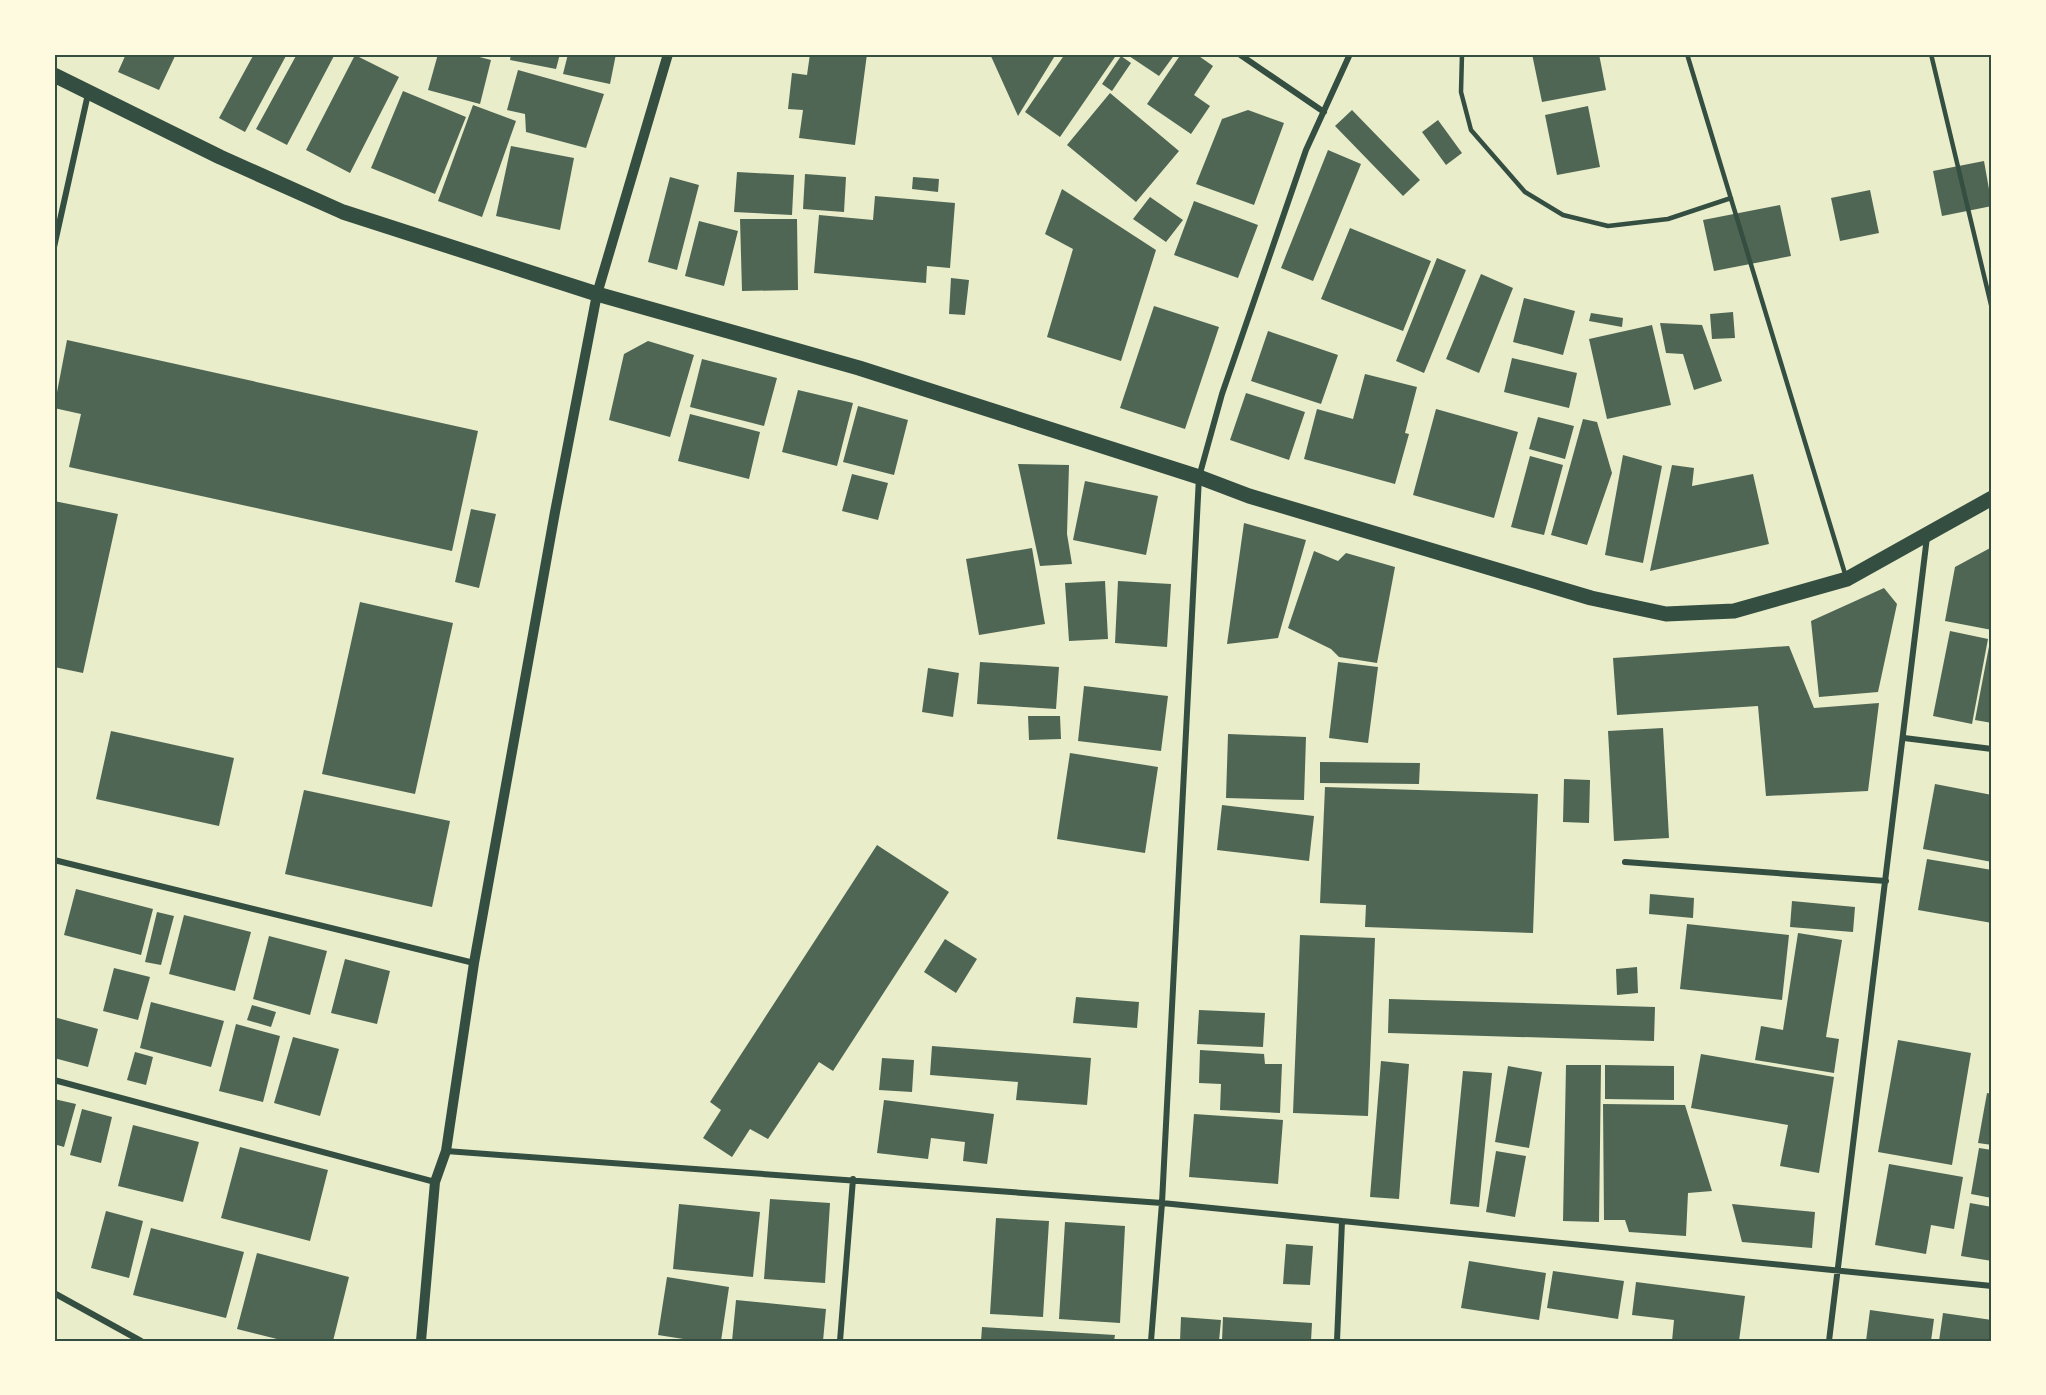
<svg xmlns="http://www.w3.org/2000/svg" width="2046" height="1395" viewBox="0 0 2046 1395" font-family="'Sofia Sans Condensed',sans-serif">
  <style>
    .building { fill: #4f6655 }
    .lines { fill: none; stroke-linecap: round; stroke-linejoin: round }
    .service { stroke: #344e41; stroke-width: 4.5 }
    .minor { stroke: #344e41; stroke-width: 6 }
    .tertiary { stroke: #344e41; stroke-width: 10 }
    .primary { stroke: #344e41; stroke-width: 15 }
    .neatline { fill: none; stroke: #344e41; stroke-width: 2 }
  </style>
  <rect width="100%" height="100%" fill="#e9edc9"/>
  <!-- building -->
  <path class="building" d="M126,54H176L159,90L118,72Z
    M254,54H287L245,132L219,118Z
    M297,54H335L287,145L256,129Z
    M438,54H468L491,60L480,104L428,90Z
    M511,54H560L556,69L510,60Z
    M568,54H616L610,84L563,74Z
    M810,54H867L855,145L799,138L803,110L788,109L792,73L807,75Z
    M990,54H1056L1018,116Z
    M1065,54H1117L1060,137L1025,112Z
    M1126,54H1175L1159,76Z
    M1181,54H1196L1213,66L1194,95L1210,106L1191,134L1147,104Z
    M1532,54H1599L1606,90L1542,102Z
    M355,55L399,77L350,173L306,150Z
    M1121,56L1131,63L1112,91L1102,84Z
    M518,70L604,94L586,148L526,132L525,114L507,110Z
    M403,91L466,117L435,194L371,168Z
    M1110,93L1179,151L1136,202L1067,145Z
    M473,105L516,121L482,217L438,201Z
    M1588,106L1600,167L1557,175L1545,115Z
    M1248,110L1284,123L1254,205L1196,184L1222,119Z
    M1352,110L1420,180L1403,196L1335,126Z
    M1438,120L1462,153L1446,165L1422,132Z
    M511,146L574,158L560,230L496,216Z
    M1328,150L1361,164L1313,281L1281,268Z
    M1984,161L1992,206L1942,216L1933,171Z
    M737,172L794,175L792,215L734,212Z
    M805,174L846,177L844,212L803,209Z
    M670,177L699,185L677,270L648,262Z
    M913,177L939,179L938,192L912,189Z
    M1062,189L1156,250L1121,361L1047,337L1073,249L1045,234Z
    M1870,190L1879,233L1840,241L1831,198Z
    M875,196L955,203L950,268L927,266L926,283L814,273L819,215L873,220Z
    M1150,197L1183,220L1166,242L1133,219Z
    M1194,201L1258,225L1238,278L1174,255Z
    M1780,205L1791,256L1714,271L1703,220Z
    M740,219H797L798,290L742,291Z
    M699,221L738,231L724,286L685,276Z
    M1350,228L1431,261L1403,331L1321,299Z
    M1437,258L1466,270L1424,373L1396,361Z
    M1481,274L1513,288L1479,373L1446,359Z
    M951,278L969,280L965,315L949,314Z
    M1524,298L1575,311L1563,355L1513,342Z
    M1154,306L1219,327L1185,429L1120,408Z
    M1733,312L1735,338L1712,339L1710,314Z
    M1591,313L1623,318L1622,327L1589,321Z
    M1660,323L1702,325L1722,381L1694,390L1683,354L1666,353Z
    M1652,325L1671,405L1607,419L1589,339Z
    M1268,331L1338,355L1321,404L1251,381Z
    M67,340L478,431L452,551L69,467L81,414L54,408Z
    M648,341L694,355L670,437L609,420L624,354Z
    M1512,358L1577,373L1569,408L1504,392Z
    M702,359L777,378L764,426L690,407Z
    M1365,374L1417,387L1405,433L1409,434L1395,484L1304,459L1317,409L1353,419Z
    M798,390L853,403L837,466L782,452Z
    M1246,393L1305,412L1289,460L1230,440Z
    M858,406L908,420L894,475L843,462Z
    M1436,409L1518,432L1494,518L1413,495Z
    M690,414L760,432L749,479L678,461Z
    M1538,417L1574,426L1565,459L1529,449Z
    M1583,419L1597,422L1612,473L1587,545L1551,535Z
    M1623,455L1662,466L1643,563L1605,555Z
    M1530,456L1563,465L1544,535L1511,527Z
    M1018,464L1069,465L1067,534L1072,564L1040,566Z
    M1672,465L1694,468L1692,486L1753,474L1769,544L1650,571Z
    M852,474L888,483L878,520L842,511Z
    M1085,481L1158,496L1146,555L1073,540Z
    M54,501L118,514L83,673L54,667Z
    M471,509L496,514L479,588L455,582Z
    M1244,523L1306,540L1278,638L1227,644Z
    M1992,547V630L1945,621L1955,567Z
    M1032,548L1045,624L979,635L966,559Z
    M1314,551L1338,561L1346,553L1395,567L1377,663L1339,657L1331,649L1288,628Z
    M1105,581L1108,639L1069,641L1065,583Z
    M1118,581L1171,584L1167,647L1115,643Z
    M1884,588L1897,604L1878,692L1819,697L1811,621Z
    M360,602L453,623L415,794L322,774Z
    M1950,631L1988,639L1972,724L1933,716Z
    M1991,636H1992V723L1975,720Z
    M1789,646L1814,708L1879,703L1868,791L1766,796L1758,706L1617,715L1613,658Z
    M980,662L1059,667L1056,709L977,704Z
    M1338,662L1378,667L1368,743L1329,738Z
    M928,668L959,673L953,717L922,712Z
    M1084,686L1168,696L1161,751L1078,741Z
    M1028,716H1060L1061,739L1029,740Z
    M1663,728L1669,838L1614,841L1608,731Z
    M111,731L234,758L219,826L96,799Z
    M1228,734L1306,737L1304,800L1226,798Z
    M1070,753L1158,767L1145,853L1057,839Z
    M1320,762L1420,763L1419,784L1320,783Z
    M1564,779L1590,780L1589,823L1563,822Z
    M1935,784L1992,795V862L1923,849Z
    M1325,787L1538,794L1533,933L1365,927L1366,905L1320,903Z
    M304,790L450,821L432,907L285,874Z
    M1222,805L1314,816L1309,861L1217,850Z
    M877,845L949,892L833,1071L819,1062L768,1139L750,1129L732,1157L703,1138L721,1110L710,1102Z
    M1927,859L1992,870V923L1918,910Z
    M76,889L153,909L141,955L64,935Z
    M1650,894L1694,898L1693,918L1649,914Z
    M1792,901L1855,907L1853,932L1790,927Z
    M157,912L174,916L161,965L145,962Z
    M184,915L251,932L235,991L169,974Z
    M1687,924L1789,935L1782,1000L1680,989Z
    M1798,933L1842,940L1826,1037L1839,1039L1834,1073L1755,1060L1761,1026L1783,1030Z
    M1300,935L1375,938L1368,1116L1293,1113Z
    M269,936L327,951L310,1015L253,999Z
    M945,939L977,959L956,993L924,972Z
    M345,959L390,971L377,1024L331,1013Z
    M1637,967L1638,993L1617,995L1616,969Z
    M114,968L150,977L138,1020L103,1011Z
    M1076,997L1139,1002L1137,1028L1073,1023Z
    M1389,999L1655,1007L1654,1041L1388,1033Z
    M151,1002L224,1021L211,1067L140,1048Z
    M252,1005L276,1012L271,1027L247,1020Z
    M1199,1010L1265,1013L1263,1047L1197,1044Z
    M54,1017L98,1029L88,1067L54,1058Z
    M236,1024L280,1036L263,1102L219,1091Z
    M293,1037L339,1049L320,1116L274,1103Z
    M1898,1040L1971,1053L1952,1165L1878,1152Z
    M932,1046L1091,1058L1087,1105L1016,1100L1018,1082L930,1075Z
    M1200,1050L1264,1054L1265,1064H1282L1280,1113L1220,1110L1221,1084L1199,1083Z
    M135,1052L153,1057L146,1085L127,1080Z
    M1701,1054L1834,1077L1819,1173L1780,1166L1788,1125L1691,1108Z
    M882,1058L914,1060L912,1092L879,1090Z
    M1381,1061L1409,1064L1399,1199L1370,1197Z
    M1566,1065H1601L1599,1222L1563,1221Z
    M1605,1065L1674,1066V1100L1605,1099Z
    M1508,1066L1542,1072L1529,1148L1495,1142Z
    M1463,1071L1492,1073L1479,1207L1450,1204Z
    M1987,1093L1992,1094V1145L1978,1143Z
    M54,1099L76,1104L64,1147L54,1144Z
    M884,1100L994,1114L987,1164L963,1161L965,1142L931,1138L928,1159L877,1153Z
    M1603,1104L1685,1105L1712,1191L1688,1193L1686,1236L1629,1232L1625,1220H1604Z
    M82,1109L112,1117L101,1163L70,1155Z
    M1194,1114L1283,1120L1278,1184L1189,1177Z
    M133,1125L199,1142L183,1202L118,1186Z
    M240,1147L328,1170L310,1241L221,1218Z
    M1979,1148L1992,1150V1198L1971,1194Z
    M1496,1151L1526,1156L1515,1217L1486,1212Z
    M1889,1164L1963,1177L1954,1229L1931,1225L1926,1254L1875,1245Z
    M770,1199L830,1203L825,1283L764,1279Z
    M1970,1203L1992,1207V1261L1961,1256Z
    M679,1204L760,1212L753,1277L673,1269Z
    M1732,1204L1815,1212L1812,1248L1742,1242Z
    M106,1211L143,1221L129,1278L91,1268Z
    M996,1218L1049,1221L1043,1317L990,1314Z
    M1065,1222L1125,1226L1120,1323L1059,1319Z
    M151,1228L244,1252L226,1318L133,1295Z
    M1286,1244L1313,1246L1310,1285L1283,1284Z
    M257,1253L349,1277L333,1341H285L237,1329Z
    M1469,1261L1546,1273L1539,1320L1461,1308Z
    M1553,1271L1624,1281L1618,1319L1547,1308Z
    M667,1277L729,1287L721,1341H696L658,1335Z
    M1636,1282L1745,1296L1739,1341H1672L1674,1320L1632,1315Z
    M736,1300L826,1309L823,1341H732Z
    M1870,1310L1934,1319L1931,1341H1866Z
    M1943,1313L1992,1320L1991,1341H1939Z
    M1181,1317L1221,1320L1219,1341H1180Z
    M1223,1317L1312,1323L1311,1341H1222Z
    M982,1327L1115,1335L1114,1341H981Z"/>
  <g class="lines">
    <!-- service -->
    <path class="service" d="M1462,54L1461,92L1471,130L1525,192L1563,215L1608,226L1668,219L1731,198
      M1687,54L1846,577
      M1931,54L1992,309"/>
    <!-- minor -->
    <path class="minor" d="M1239,54L1324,112
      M54,247L88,94
      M1904,738L1992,749
      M54,860L474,963
      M1625,862L1886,881
      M54,1080L435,1182
      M446,1151L1162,1203L1992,1286
      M54,1293L141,1341
      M840,1341L853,1179
      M1151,1341L1162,1203L1199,477L1222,394L1306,150L1350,54
      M1337,1341L1342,1221
      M1829,1341L1927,537"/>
    <!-- tertiary -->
    <path class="tertiary" d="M421,1341L435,1182L446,1151L474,963L555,512L597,294L668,54"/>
    <!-- primary -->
    <path class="primary" d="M54,75L220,157L343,212L597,294L859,368L1199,477L1249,496L1591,598L1666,614L1734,611L1847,579L1992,498"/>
  </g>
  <!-- border -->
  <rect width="2046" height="1395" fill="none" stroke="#fefae0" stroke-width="111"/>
  <rect x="56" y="56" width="1934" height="1284" class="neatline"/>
</svg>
